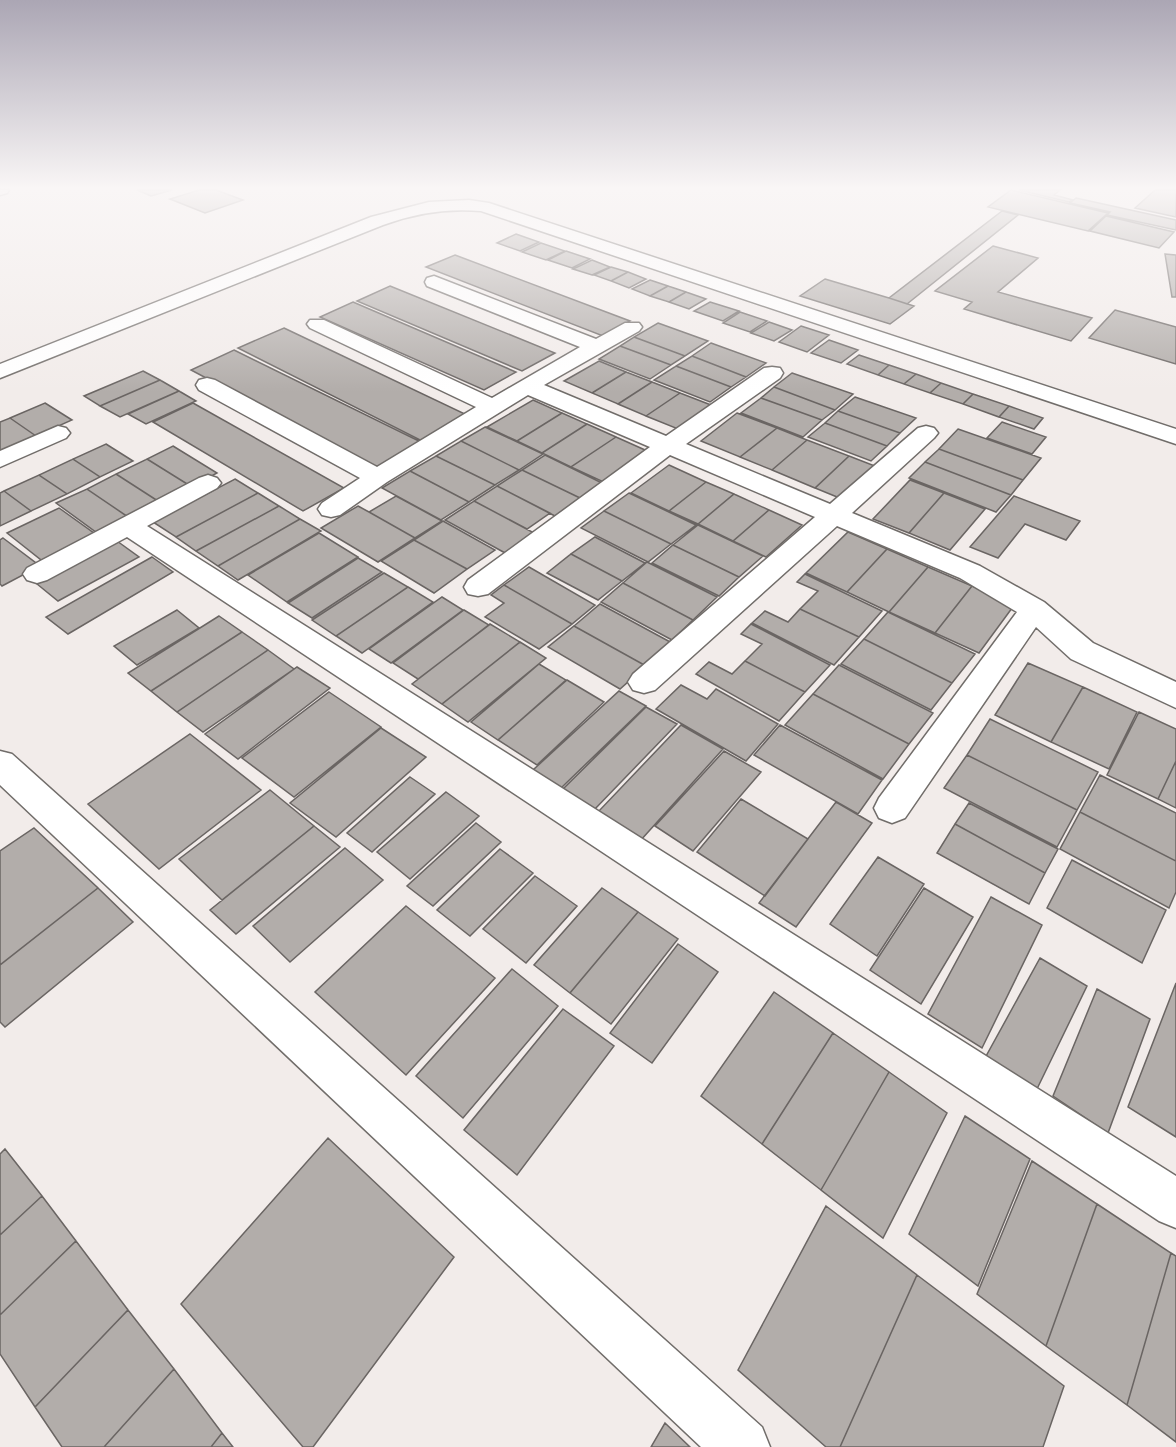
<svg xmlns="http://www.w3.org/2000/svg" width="1176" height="1447" viewBox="0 0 1176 1447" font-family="Literata,serif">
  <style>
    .building { fill: #b2adaa; stroke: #6a6563; stroke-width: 1.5 }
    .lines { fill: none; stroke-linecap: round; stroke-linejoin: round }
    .street-casing { stroke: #716d6a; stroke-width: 3 }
    .street { fill: #fff; fill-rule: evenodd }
  </style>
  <rect width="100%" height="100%" fill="#f2ecea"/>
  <!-- building -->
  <path class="building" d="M137,190H172L151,196Z
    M199,190H216L243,200L205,213L170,199Z
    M1011,190L1108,213L1088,231L988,207Z
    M1019,190H1060L1054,195L1073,200L1069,202Z
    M1155,190H1176V217L1135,208Z
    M1076,198L1176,220V230L1107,215L1110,212L1070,203Z
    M1002,211L1018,215L907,304L889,298Z
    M1106,216L1174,232L1159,248L1090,231Z
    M516,234L539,242L520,251L497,243Z
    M541,243L565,251L546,260L522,252Z
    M993,246L1038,258L998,292L1092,318L1071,341L964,309L972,302L935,291Z
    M566,251L590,259L572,268L548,260Z
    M1165,254L1176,255V297H1172Z
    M455,255L630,321L603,336L426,267Z
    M592,260L610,267L592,275L573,269Z
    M611,267L628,272L611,281L594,275Z
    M628,272L646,279L629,288L611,281Z
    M825,279L889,298L914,306L890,324L800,296Z
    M650,280L668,286L650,296L632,289Z
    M390,286L555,353L522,371L357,301Z
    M668,286L686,292L669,302L650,296Z
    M686,292L706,299L689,309L669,302Z
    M353,302L516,372L484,390L320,317Z
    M710,302L739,311L723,321L694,311Z
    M1115,310L1176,327V364L1089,338Z
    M740,312L767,321L750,332L723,323Z
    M769,322L792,330L774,341L751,333Z
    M658,323L708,341L685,356L634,337Z
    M801,326L829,335L807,352L779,342Z
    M284,328L467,415L422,441L238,348Z
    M634,337L685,356L671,365L620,346Z
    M829,340L858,350L841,363L811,353Z
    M711,343L766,363L746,377L692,356Z
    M620,346L671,365L650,379L599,359Z
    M234,350L423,443L378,469L191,370Z
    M859,355L889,365L878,375L847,364Z
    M692,356L746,377L731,387L676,366Z
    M599,361L626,372L592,393L564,381Z
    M889,365L916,374L904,384L878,375Z
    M676,366L731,387L710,402L654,380Z
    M143,371L160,380L100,406L84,396Z
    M626,372L652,382L618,404L592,393Z
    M792,373L853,394L835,410L774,387Z
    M916,374L941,383L930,393L904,384Z
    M160,380L179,391L120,417L100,406Z
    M652,382L680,393L646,416L618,404Z
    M941,383L973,394L963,404L930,393Z
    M774,387L835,410L822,420L761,398Z
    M179,391L196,401L146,424L128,414Z
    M680,393L711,405L678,429L646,416Z
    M973,394L1009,406L999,417L963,404Z
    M855,397L916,418L900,433L838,411Z
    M761,398L822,420L803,437L741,413Z
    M533,400L562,413L517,441L487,427Z
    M45,403L72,420L36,436L10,418Z
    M193,403L344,488L303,511L153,422Z
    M1009,406L1043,418L1034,429L999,417Z
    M838,411L900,433L887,446L825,423Z
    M562,413L587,424L542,453L517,441Z
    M737,413L777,428L740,457L701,441Z
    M10,418L36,436L0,451V422Z
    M1002,422L1046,437L1032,454L987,438Z
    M825,423L887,446L871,461L808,437Z
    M587,424L616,437L571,467L542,453Z
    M485,427L543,454L519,470L461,441Z
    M777,428L807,440L772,470L740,457Z
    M958,429L1041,458L1023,480L939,449Z
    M616,437L654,454L610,485L571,467Z
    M807,440L849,456L815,488L772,470Z
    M461,441L519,470L495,485L436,456Z
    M106,444L133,461L100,477L73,459Z
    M173,446L217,473L192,487L147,459Z
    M939,449L1023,480L1011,495L925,462Z
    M545,455L602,483L580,498L522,470Z
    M436,456L495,485L469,502L410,471Z
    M849,456L880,468L847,501L815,488Z
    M73,459L100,477L67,494L39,475Z
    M147,459L192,487L161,503L116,474Z
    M925,462L1011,495L996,512L909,478Z
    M669,465L706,482L669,511L631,493Z
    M522,470L580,498L555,516L497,486Z
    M410,471L469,502L441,520L382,488Z
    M116,474L161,503L131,519L87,489Z
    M39,475L67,494L31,511L4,491Z
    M235,479L258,493L176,537L153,522Z
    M910,480L944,493L909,533L873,519Z
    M706,482L734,494L698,524L669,511Z
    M497,486L550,513L527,529L474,501Z
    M87,489L131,519L100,535L56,503Z
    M4,491L31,511L0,526V493Z
    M258,493L279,506L196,551L176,537Z
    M629,493L696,525L671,544L604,511Z
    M944,493L985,509L950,550L909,533Z
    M734,494L769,510L733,541L698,524Z
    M396,496L442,521L415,538L369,512Z
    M1014,496L1080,521L1066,540L1025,524L998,558L970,547Z
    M474,501L536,534L507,554L445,520Z
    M279,506L300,519L218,566L196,551Z
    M358,506L369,512L415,538L378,562L321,528Z
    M59,508L98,536L45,563L7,533Z
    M769,510L802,525L766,557L733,541Z
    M604,511L671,544L648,562L581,528Z
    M300,519L321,531L238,580L218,566Z
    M443,521L495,550L467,569L414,540Z
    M698,525L763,556L739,577L673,545Z
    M848,532L887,549L847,592L806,573Z
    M319,533L358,557L287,602L248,575Z
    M595,537L645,563L622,581L571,554Z
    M3,538L40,566L2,586L0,584V540Z
    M414,540L467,569L434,593L381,561Z
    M117,541L139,557L58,601L37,584Z
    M673,545L739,577L719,596L652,563Z
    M887,549L928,567L889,612L847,592Z
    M571,554L622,581L598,600L547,573Z
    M152,557L173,572L68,634L46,617Z
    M358,558L382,572L312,618L288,603Z
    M647,562L717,597L693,620L623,583Z
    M529,567L595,605L572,624L504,585Z
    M928,567L972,586L935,633L889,612Z
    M384,573L408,587L336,636L312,620Z
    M805,574L882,611L859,637L800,609L818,591L797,582Z
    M623,583L693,620L672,640L601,602Z
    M504,585L572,624L539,649L485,617L504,603L491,595Z
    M972,586L1015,604L979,653L935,633Z
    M408,587L433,602L362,653L336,636Z
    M442,597L463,610L391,663L369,649Z
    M600,604L672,643L646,666L574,626Z
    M800,609L859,637L834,665L752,623L765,611L788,622Z
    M177,610L199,628L137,665L114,646Z
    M464,610L489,625L418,679L393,663Z
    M888,612L975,654L952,683L864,639Z
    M219,616L242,632L151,691L128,673Z
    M490,624L520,642L442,704L412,684Z
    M751,624L830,665L805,692L745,661L762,644L741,634Z
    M574,626L646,666L620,689L548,647Z
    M242,632L268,650L177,712L151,691Z
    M864,639L952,683L931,710L841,664Z
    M520,642L546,658L468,722L442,704Z
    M268,650L294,669L203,732L177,712Z
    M745,661L805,692L779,721L696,674L709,662L732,674Z
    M1028,663L1083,687L1051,742L995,715Z
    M539,664L566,680L498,740L471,722Z
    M839,665L933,713L909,744L813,694Z
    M297,667L330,688L238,759L205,734Z
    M567,680L604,702L537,765L498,740Z
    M681,685L707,699L716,689L778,724L746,761L656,709Z
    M1083,687L1137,712L1109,769L1051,742Z
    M619,691L646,706L560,789L533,770Z
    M329,692L381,727L294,797L242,758Z
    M813,694L909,744L883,779L785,725Z
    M646,707L677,724L593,811L562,790Z
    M1139,712L1176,729V761L1158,799L1107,775Z
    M990,719L1098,772L1077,810L967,755Z
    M681,725L723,749L640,841L597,813Z
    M780,725L882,780L858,814L754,755Z
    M381,728L426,757L336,837L290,803Z
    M190,734L261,790L159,869L88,804Z
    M724,751L761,772L693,851L655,826Z
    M967,755L1077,810L1057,847L944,788Z
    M1176,761V808L1158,799Z
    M1100,775L1176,813V861L1080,812Z
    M410,777L435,794L372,852L347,833Z
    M270,790L314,826L222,900L179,859Z
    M446,792L479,816L410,879L377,852Z
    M741,799L808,839L765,896L697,852Z
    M836,802L872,823L796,927L759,903Z
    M969,803L1058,849L1045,873L955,824Z
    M1080,812L1176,861V892L1169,908L1060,849Z
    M476,823L501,842L433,906L407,886Z
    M955,824L1045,873L1029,904L937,853Z
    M314,826L340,847L236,934L210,910Z
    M34,828L98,888L0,965V851Z
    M345,848L383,880L290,962L253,926Z
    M500,849L533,873L470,936L437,910Z
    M878,857L924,884L877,956L830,924Z
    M1072,860L1166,910L1142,963L1047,908Z
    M535,876L577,906L526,963L483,929Z
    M98,888L133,922L5,1027L0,1022V965Z
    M602,888L638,912L570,993L534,965Z
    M924,888L973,917L921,1004L870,970Z
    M991,897L1042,925L982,1048L928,1014Z
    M406,906L495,978L406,1075L315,992Z
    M638,912L678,939L611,1024L570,993Z
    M678,944L718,972L652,1063L610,1033Z
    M1040,958L1087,986L1035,1093L985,1058Z
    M512,969L558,1006L463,1118L416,1076Z
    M1176,983V1137L1128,1107Z
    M1097,989L1150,1019L1108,1133L1053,1096Z
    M774,992L833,1033L762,1144L701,1096Z
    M563,1009L614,1046L517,1175L464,1130Z
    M833,1033L889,1072L821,1190L762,1144Z
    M889,1072L947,1113L883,1238L821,1190Z
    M965,1116L1030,1159L978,1286L909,1234Z
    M328,1138L454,1257L313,1447H303L181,1304Z
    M5,1149L42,1196L0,1235V1154Z
    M1032,1161L1097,1204L1046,1346L977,1294Z
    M42,1196L76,1241L0,1315V1235Z
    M1097,1204L1171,1253L1127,1405L1046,1346Z
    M826,1206L917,1275L840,1447H826L738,1370Z
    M76,1241L128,1310L35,1407L0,1354V1315Z
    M1171,1253L1176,1256V1442L1127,1405Z
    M917,1275L1064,1386L1043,1447H840Z
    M128,1310L174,1369L104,1447H62L35,1407Z
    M174,1369L222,1433L211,1447H104Z
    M665,1423L690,1447H651Z
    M222,1433L233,1447H211Z"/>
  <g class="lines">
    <defs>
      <path id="street" d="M0,190H9L7,193L0,195Z
        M469,200L489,203L1176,429V444L481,211C447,208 415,213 383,225L0,378V364L371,217L429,202Z
        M434,276L596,339L625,323H639L642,327L639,331L544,385L666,436L764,368L772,367L780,368L783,373L780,378L686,444L830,504L918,428L926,426L934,428L938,433L934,438L852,513L980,566L1044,602L1093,643L1176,682V708L1071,659L1036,627L905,818L892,823L879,818L874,808L879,798L1017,612L960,578L837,526L655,690L644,693L633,690L628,682L633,674L815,517L670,455L488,594L478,596L468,594L464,587L468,580L650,447L528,395L387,482L340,515L331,517L322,515L318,509L322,503L360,478L199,390L196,385L199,380L207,378L215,380L377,467L476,407L310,328L307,324L310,320H324L492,398L580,347L427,286L425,282L427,278Z
        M58,426L66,428L70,433L66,438L0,467V451Z
        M208,475L217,478L221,483L217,488L147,526L1176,1176V1228L1159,1221L127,537L47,580L37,583L27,580L23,574L27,568L199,478Z
        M0,751L12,754L762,1427L770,1447H701L0,785Z"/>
    </defs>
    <!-- street casing -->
    <use href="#street" class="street-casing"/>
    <!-- street -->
    <use href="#street" class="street"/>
  </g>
  <!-- sky -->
  <linearGradient id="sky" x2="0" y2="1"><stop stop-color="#aba6b4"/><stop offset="0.48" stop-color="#f9f6f6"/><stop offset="1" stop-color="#f9f6f6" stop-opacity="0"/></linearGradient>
  <rect width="1176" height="392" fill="url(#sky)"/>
</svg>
